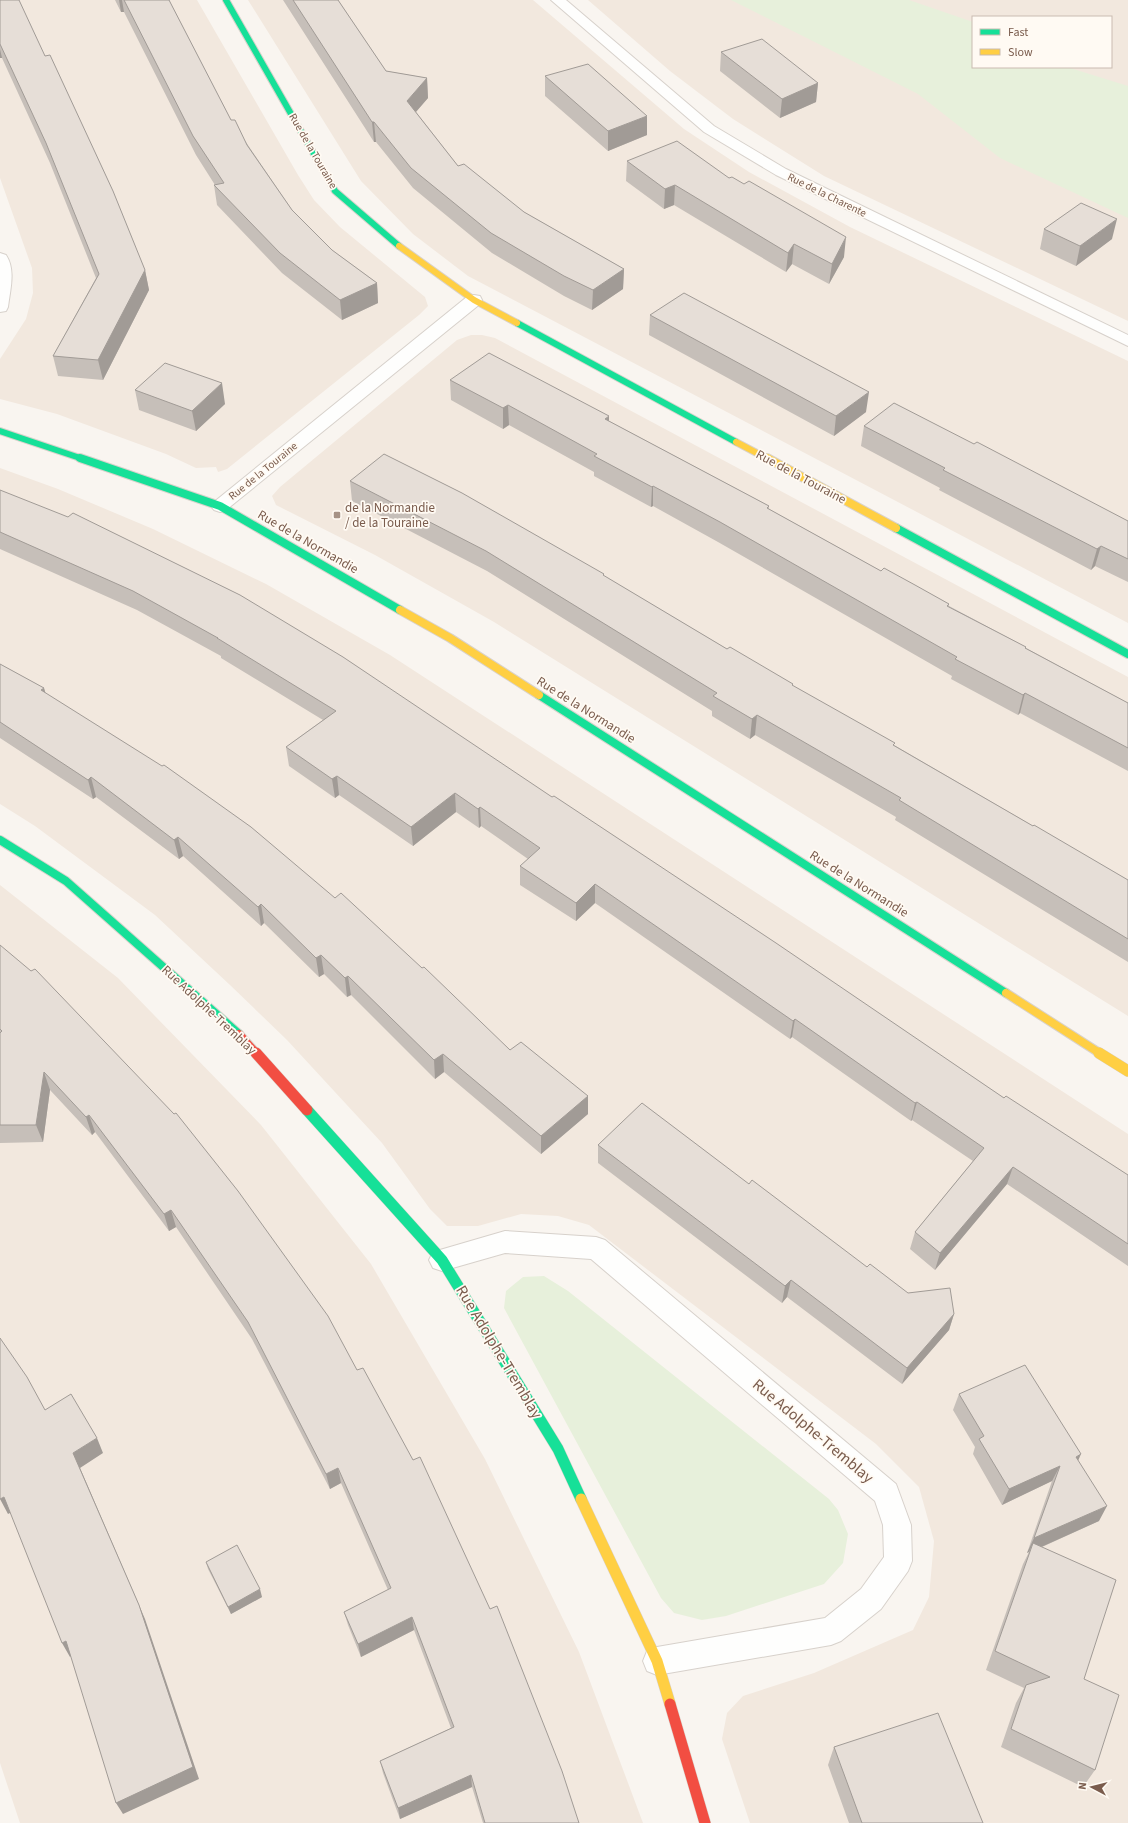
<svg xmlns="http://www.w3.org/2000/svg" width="1128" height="1823" viewBox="0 0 1128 1823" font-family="'Source Sans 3',sans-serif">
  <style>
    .residential { fill: #f2e8de; fill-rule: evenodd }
    .green { fill: #e7f0db }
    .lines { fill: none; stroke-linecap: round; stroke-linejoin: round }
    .street-casing { stroke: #d7d1cb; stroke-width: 2 }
    .fast-far2-casing { stroke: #d9d2cb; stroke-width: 8 }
    .fast-far1-casing { stroke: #d9d2cb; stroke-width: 10 }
    .fast-casing { stroke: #d9d2cb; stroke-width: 12 }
    .slow-far2-casing { stroke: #d9d2cb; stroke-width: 8 }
    .slow-far1-casing { stroke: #d9d2cb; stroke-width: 10 }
    .slow-casing { stroke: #d9d2cb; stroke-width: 12 }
    .jam-far1-casing { stroke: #d9d2cb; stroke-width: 10 }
    .jam-casing { stroke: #d9d2cb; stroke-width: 12 }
    .street { fill: #fefefd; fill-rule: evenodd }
    .fast-far2 { stroke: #16e098; stroke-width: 6 }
    .fast-far1 { stroke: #16e098; stroke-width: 8 }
    .fast { stroke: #16e098; stroke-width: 11 }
    .slow-far2 { stroke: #ffcf43; stroke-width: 6 }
    .slow-far1 { stroke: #ffcf43; stroke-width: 8 }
    .slow { stroke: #ffcf43; stroke-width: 11 }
    .jam-far1 { stroke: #f24e42; stroke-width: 8 }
    .jam { stroke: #f24e42; stroke-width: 11 }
    .wall { fill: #c6bfb9 }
    .shaded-wall { fill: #a19b96 }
    .building { fill: #e6ded7; stroke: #a19b96 }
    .poi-dot { fill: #a69286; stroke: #fffaf3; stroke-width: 1.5 }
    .labels { text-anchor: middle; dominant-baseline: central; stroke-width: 3.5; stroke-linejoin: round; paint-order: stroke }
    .far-street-label { font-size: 11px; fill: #7a5c4d; stroke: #fffaf3 }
    .street-label { font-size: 13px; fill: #7a5c4d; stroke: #fffaf3 }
    .poi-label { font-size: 13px; fill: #7a5c4d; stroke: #fffaf3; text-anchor: start }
    .near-street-label { font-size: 16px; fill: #7a5c4d; stroke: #fffaf3 }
  </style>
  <rect width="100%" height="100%" fill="#f9f5f0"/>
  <!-- residential -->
  <path class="residential" d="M0,0H197L298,175L314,200L340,227L425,297L428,306L419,315L227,469L218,472L216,467L196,468L166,454L57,414L0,399V359L26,319L33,293L32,268L0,178Z
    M248,0H533L684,129L749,172L850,227L1128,361V623L468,276L413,234L361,181Z
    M588,0H1128V321L824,176L733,119L670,71ZM973,17H1111V67H973Z
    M471,335H482L495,338L1128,677V1016L494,622L375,555L276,505L272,496L280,487L457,340Z
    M0,468L58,489L153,529L266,584L390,655L1128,1134V1823H750L722,1739L727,1713L743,1696L814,1673L913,1630L929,1597L934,1541L919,1487L876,1444L589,1225L558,1216L521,1214L478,1226H447L430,1209L382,1143L287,1040L230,985L155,915L35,826L0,804Z
    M0,885L118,978L261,1125L371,1264L485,1459L579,1652L643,1823H20L0,1763Z"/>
  <!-- green -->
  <path class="green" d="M731,0H909L973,22V67H1067L1128,86V218L1000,158L918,94Z
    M544,1276L568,1291L829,1499L838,1510L848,1534L843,1563L824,1584L726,1616L702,1620L674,1613L661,1598L504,1308L506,1291L523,1277Z"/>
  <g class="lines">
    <defs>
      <path id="street" d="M551,0H566L714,126L786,169L1128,335V346L776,175L704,132Z
        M0,253L6,255C16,270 10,290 8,307L6,311L0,312Z
        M474,295L480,296L482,300L480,304L226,510L220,512L214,510L211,506L214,502L468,296Z
        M505,1231L596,1237L605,1240L896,1484L911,1525L912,1561L908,1571L881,1609L841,1641L831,1645L657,1675L647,1671L643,1661L647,1651L657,1647L825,1618L861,1589L884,1557L883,1525L875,1501L591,1259L505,1253L442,1271L433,1268L429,1260L433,1252Z"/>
      <path id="fast-far2" d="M226,0L335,191L399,246
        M517,323L736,442
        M0,431L83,459"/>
      <path id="fast-far1" d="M80,458L220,506L400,610
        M896,528L1128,654
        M539,695L1006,993
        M0,840L66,881L239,1034"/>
      <path id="fast" d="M307,1110L442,1260L558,1449L581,1499"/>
      <path id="slow-far2" d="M399,246L474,300L517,323
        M736,442L768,459"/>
      <path id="slow-far1" d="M767,458L896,528
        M400,610L450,638L539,695
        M1006,993L1101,1054"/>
      <path id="slow" d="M1099,1053L1128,1071
        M581,1499L657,1661L670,1704"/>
      <path id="jam-far1" d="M239,1034L257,1054"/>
      <path id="jam" d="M256,1053L307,1110
        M670,1704L705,1823"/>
    </defs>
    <!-- street casing -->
    <use href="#street" class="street-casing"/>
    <!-- fast-far2 casing -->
    <use href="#fast-far2" class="fast-far2-casing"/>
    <!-- fast-far1 casing -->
    <use href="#fast-far1" class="fast-far1-casing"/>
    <!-- fast casing -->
    <use href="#fast" class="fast-casing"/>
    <!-- slow-far2 casing -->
    <use href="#slow-far2" class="slow-far2-casing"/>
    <!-- slow-far1 casing -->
    <use href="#slow-far1" class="slow-far1-casing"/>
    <!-- slow casing -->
    <use href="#slow" class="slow-casing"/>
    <!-- jam-far1 casing -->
    <use href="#jam-far1" class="jam-far1-casing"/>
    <!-- jam casing -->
    <use href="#jam" class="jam-casing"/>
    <!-- street -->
    <use href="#street" class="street"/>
    <!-- fast-far2 -->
    <use href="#fast-far2" class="fast-far2"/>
    <!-- fast-far1 -->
    <use href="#fast-far1" class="fast-far1"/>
    <!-- fast -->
    <use href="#fast" class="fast"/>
    <!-- slow-far2 -->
    <use href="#slow-far2" class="slow-far2"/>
    <!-- slow-far1 -->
    <use href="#slow-far1" class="slow-far1"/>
    <!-- slow -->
    <use href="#slow" class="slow"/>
    <!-- jam-far1 -->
    <use href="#jam-far1" class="jam-far1"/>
    <!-- jam -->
    <use href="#jam" class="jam"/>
  </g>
  <!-- wall -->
  <path class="wall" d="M0,0L45,56L145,270L149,290L103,380L58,376L53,356L96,278L50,163L2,58H0Z
    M115,0H169L231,120L292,210L332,250L377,283L378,303L342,320L282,273L217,205L214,185H215L196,155L124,12H121Z
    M283,0H338L386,71L427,78L428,98L416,112L458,166L524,212L624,269L623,289L592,310L564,296L492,253L413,188L376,142H374Z
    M721,52L818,83L816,102L780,118L720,71Z
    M545,76L647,135L608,151L545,96Z
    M627,161L729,178L844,257L829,284L792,264L786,272L674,205L664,209L626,181Z
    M1044,229L1112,239L1076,266L1040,249Z
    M650,315L866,412L834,436L649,335Z
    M450,380L609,421L769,506V509L881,571L949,604V606L1026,647V648L1128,703V771L1020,713L1018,715L951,679L952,676L718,542L653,506L651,507L594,476V472L509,425L503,429L451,400Z
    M135,390L225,404L196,431L139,410Z
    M864,426L974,444L1128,521V582L1095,566L1091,570L939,490L940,488L861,446Z
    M350,481L604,574V576L727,649L793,684V686L894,745L1033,826L1128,880V962L895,820L896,817L755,735L750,739L712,716V711L487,571L352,501Z
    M0,490L552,797L1004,1098L1128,1175V1266L1007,1184L935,1270L910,1249L915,1232L973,1161L912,1120L911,1121L792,1037L790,1039L595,903L576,921L520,885V866L528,859L481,826L479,828L456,812L413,846L339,795L335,798L289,766L286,747L323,720L221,658V656L137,610L0,549Z
    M0,664L44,688L45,693L510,1050L588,1096V1114L541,1154L444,1072L435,1079L351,995L347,997L324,974L319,977L264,923L261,926L183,856L179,859L96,797L93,799L0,738Z
    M0,945L579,1823H483L472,1787L400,1819L383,1773L380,1761L451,1728L414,1630L361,1657L348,1625L344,1612L388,1590L341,1483L330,1489L252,1339L176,1227L169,1231L95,1132L92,1135L50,1090L43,1142L0,1143Z
    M598,1145L867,1267L908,1293L954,1314L949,1330L902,1384L787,1297L782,1303L598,1163Z
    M959,1394L1078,1461L1099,1521L1042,1547L1084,1679L1095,1770L1083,1787L1001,1747L1016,1703L1024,1688L986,1670L1023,1564L1029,1552L1027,1553L1052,1481L1002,1505L973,1454L975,1447L953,1410Z
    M206,1562L262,1597L231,1614L208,1569Z
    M834,1747L983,1823H849L828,1765Z"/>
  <!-- shaded-wall -->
  <path class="shaded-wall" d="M119,0H122L124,12H121Z
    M0,49L2,58H0Z
    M427,78L428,98L408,121L407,101Z
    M818,83L816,102L780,118L782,99Z
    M647,116V135L608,151V131Z
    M372,122H374L376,142H374Z
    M675,185L674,205L664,209L665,189Z
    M1117,219L1112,239L1076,266L1080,246Z
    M846,237L844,257L829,284L832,264Z
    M794,244L792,264L786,272L788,253Z
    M624,269L623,289L592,310L593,290Z
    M145,270L149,290L103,380L98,360Z
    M377,283L378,303L342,320L340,300Z
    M222,383L225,404L196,431L192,411Z
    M869,392L866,412L834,436L836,416Z
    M508,405L509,425L503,429V408Z
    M609,416V436L605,419Z
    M653,486V506L651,507L652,487Z
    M1101,546L1095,566L1091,570L1097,549Z
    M44,688L50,708L41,690Z
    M1025,693L1020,713L1018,715L1023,695Z
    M757,715L755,735L750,739L752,719Z
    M337,776L339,795L335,798L332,779Z
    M91,777L96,797L93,799L88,780Z
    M455,793L456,812L413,846L411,827Z
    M480,807L481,826L479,828L478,809Z
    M178,837L183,856L179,859L174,840Z
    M595,884V903L576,921V903Z
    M261,904L264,923L261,926L258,907Z
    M321,955L324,974L319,977L316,958Z
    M348,976L351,995L347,997L345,978Z
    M795,1019L792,1037L790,1039L793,1021Z
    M443,1054L444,1072L435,1079L434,1060Z
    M44,1072L50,1090L43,1142L36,1125Z
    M588,1096V1114L541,1154V1136Z
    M917,1102L912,1120L911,1121L915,1103Z
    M89,1115L95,1132L92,1135L86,1117Z
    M1013,1167L1007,1184L935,1270L940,1253Z
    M171,1210L176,1227L169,1231L164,1214Z
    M791,1280L787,1297L782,1303L785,1286Z
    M954,1314L949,1330L902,1384L907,1368Z
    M97,1438L103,1453L80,1468L145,1619L199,1779L123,1814L116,1803L73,1453Z
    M1081,1454L1074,1470L1076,1457Z
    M1060,1466L1052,1481L1002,1505L1009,1489Z
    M338,1468L341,1483L330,1489L326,1474Z
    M4,1497L12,1512L8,1514L0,1499Z
    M1107,1506L1099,1521L1030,1552L1033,1543L1029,1552L1027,1553L1034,1538Z
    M260,1589L262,1597L231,1614L228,1607Z
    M412,1617L414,1630L361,1657L358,1644Z
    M66,1641L74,1654L70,1657L62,1643Z
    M471,1775L472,1787L400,1819L398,1808Z"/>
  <!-- building -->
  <path class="building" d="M0,0H19L45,56L50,55L113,191L145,270L98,360L53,356L99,274L46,143L0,44Z
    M124,0H169L231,120H235L247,145L292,210L332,250L377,283L340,300L280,253L214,185L224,183L193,136Z
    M293,0H338L386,71L427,78L407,101L458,166L464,164L524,212L624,269L593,290L564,276L491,233L411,168L374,122H372Z
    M762,39L818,83L782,99L721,52Z
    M588,64L647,116L608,131L545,76Z
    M677,141L729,178L732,177L744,184L749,181L846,237L832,264L794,244L788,253L675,185L665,189L627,161Z
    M1081,203L1117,219L1080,246L1044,229Z
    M684,293L869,392L836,416L650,315Z
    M489,353L609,416L605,419L769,506L767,508L881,571L884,568L915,585L949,604L947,606L1026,647L1025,648L1128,703V748L1025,693L1023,695L955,659L957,657L720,522L653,486L652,487L594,456L597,454L508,405L503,408L450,380Z
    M165,363L222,383L192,411L135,390Z
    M894,403L974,444L977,442L1128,521V559L1101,546L1097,549L943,470L945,468L864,426Z
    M384,454L462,493L604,574L603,575L727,649L730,647L793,684L792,685L895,743L893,745L1033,826L1034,825L1128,880V939L899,800L901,798L757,715L752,719L713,696L717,693L486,551L350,481Z
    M0,490L68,517L73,513L240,595L343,657L552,797L554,796L776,943L1004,1098L1006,1096L1128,1175V1244L1013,1167L940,1253L915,1232L984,1148L917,1102L915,1103L795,1019L793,1021L595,884L576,903L520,866L540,848L480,807L478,809L455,793L411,827L337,776L332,779L286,747L336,711L217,638H218L133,591L0,532Z
    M0,664L44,688L41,690L162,766L164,765L251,827L335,898L341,893L422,968L424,967L510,1050L521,1042L588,1096L541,1136L443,1054L434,1060L348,976L345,978L321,955L316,958L261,904L258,907L178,837L174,840L91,777L88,780L0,722Z
    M0,945L31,971L35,969L174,1114L176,1113L238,1191L328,1316L357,1370L363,1368L413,1460L420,1457L490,1609L497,1606L562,1771L579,1823H485L471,1775L398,1808L380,1761L454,1727L412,1617L358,1644L344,1612L391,1588L338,1468L326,1474L248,1322L171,1210L164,1214L89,1115L86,1117L44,1072L36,1125H0V1033L2,1031L0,1029Z
    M642,1103L749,1184L752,1180L867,1267L870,1264L908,1293L950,1288L954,1314L907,1368L791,1280L785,1286L598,1145Z
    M0,1338L27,1377L45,1410L71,1394L97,1438L73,1453L139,1605L193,1767L116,1803L66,1641L62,1643L4,1497L0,1499Z
    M1025,1365L1081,1454L1076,1457L1107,1506L1034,1538L1060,1466L1009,1489L979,1439L984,1436L959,1394Z
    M1033,1543L1116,1580L1084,1679L1119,1695L1095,1770L1011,1729L1026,1685L1050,1677L995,1651Z
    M237,1545L260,1589L228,1607L206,1562Z
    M938,1713L983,1823H862L834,1747Z"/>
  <!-- markers -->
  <rect class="poi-dot" x="333" y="511" width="8" height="8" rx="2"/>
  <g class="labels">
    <!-- far-street labels -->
    <g class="far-street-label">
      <text transform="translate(313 151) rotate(60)">Rue de la Touraine</text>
      <text transform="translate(827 195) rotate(26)">Rue de la Charente</text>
      <text transform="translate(263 471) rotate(-39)">Rue de la Touraine</text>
    </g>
    <!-- street labels -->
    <g class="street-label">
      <text transform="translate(801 477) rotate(28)">Rue de la Touraine</text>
      <text transform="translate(308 542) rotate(30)">Rue de la Normandie</text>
      <text transform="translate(586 710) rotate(32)">Rue de la Normandie</text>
      <text transform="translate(859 884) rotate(32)">Rue de la Normandie</text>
      <text transform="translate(209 1010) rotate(43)">Rue Adolphe-Tremblay</text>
    </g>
    <!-- poi labels -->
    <g class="poi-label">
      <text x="345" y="508">de la Normandie<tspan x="345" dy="15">/ de la Touraine</tspan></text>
    </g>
    <!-- near-street labels -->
    <g class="near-street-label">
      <text transform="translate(499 1352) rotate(59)">Rue Adolphe-Tremblay</text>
      <text transform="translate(813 1431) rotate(40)">Rue Adolphe-Tremblay</text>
    </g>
  </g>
  <!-- legend -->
  <rect x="972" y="16" width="140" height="52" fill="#fffaf3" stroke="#cabbb1"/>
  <rect x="980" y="29" width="20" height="6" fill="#16e098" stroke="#cabbb1"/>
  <text x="1008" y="36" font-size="12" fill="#7a5c4d">Fast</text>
  <rect x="980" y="49" width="20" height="6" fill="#ffcf43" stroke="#cabbb1"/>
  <text x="1008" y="56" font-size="12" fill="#7a5c4d">Slow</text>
  <!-- north arrow -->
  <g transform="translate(1092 1787) rotate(277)" stroke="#fffaf3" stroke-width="3" paint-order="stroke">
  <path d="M0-3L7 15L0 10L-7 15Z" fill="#7a5c4d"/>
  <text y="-6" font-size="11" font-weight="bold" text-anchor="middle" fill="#7a5c4d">N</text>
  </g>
</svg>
